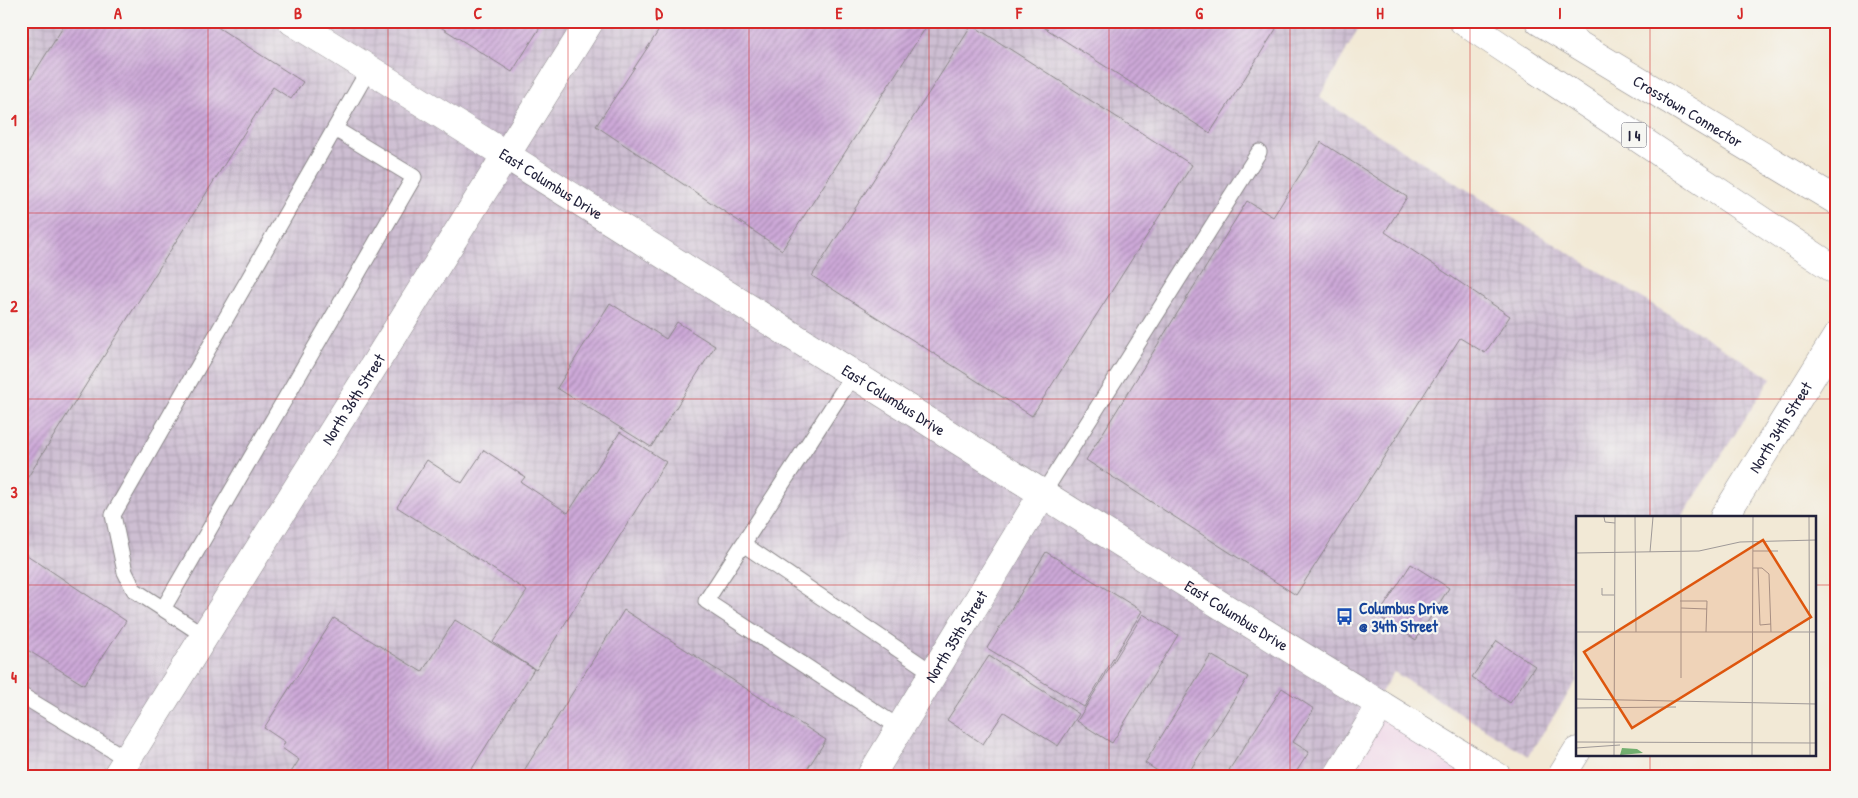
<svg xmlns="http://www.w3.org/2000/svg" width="1858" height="798" viewBox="0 0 1858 798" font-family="'Patrick Hand',sans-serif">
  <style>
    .built { fill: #efd0e6 }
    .industrial { fill: url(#industrial-grid) }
    .building { fill: url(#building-hatch) }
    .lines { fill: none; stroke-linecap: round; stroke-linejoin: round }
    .lane-casing { stroke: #8a8688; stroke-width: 17 }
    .street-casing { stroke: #8a8688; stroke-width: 29 }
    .secondary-casing { stroke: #8a8688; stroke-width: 29 }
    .highway-casing { stroke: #8a8688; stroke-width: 29 }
    .lane { stroke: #fff; stroke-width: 15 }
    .street { stroke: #fff; stroke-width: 28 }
    .secondary { stroke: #fff; stroke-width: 28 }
    .highway { stroke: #fff; stroke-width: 28 }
    .grid { fill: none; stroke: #d62828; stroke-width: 1; stroke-opacity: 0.55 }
    .labels { text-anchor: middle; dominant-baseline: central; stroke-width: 4.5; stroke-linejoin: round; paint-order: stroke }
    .shield { fill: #f6f6f2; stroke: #626272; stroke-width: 1 }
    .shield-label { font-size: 15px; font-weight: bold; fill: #22223b }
    .street-label { font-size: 16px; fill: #22223b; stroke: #f6f6f2 }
    .transit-label { font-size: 16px; font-weight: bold; fill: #164399; stroke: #f6f6f2; text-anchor: start }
    .inset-road { fill: none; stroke: #9f9998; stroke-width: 1 }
    .view { fill: #de560e; fill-opacity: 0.15; stroke: #de560e; stroke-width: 2.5 }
    .inset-edge { fill: none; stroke: #22223b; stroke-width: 2.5 }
    .neatline { fill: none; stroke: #d62828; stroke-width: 2 }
    .grid-label { font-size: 16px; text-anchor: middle; font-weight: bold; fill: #d62828 }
  </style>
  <defs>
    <pattern id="industrial-grid" width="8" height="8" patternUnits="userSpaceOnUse" patternTransform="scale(1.25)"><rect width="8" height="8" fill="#cdbed2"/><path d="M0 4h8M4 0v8" fill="none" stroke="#b0a3b5"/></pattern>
    <pattern id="building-hatch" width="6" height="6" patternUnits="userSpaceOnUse" patternTransform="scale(1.25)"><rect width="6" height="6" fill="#cda9d8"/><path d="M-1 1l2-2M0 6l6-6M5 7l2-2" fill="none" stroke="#a689b0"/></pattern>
  </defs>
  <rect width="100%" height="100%" fill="#f6f6f2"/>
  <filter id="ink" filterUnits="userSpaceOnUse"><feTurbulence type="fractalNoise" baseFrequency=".02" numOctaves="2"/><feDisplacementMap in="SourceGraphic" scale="10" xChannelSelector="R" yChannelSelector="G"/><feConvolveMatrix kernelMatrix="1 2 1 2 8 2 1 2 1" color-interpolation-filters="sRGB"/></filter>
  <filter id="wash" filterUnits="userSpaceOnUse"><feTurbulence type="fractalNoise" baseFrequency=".0096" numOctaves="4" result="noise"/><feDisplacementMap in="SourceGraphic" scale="20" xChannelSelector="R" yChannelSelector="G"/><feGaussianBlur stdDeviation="1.12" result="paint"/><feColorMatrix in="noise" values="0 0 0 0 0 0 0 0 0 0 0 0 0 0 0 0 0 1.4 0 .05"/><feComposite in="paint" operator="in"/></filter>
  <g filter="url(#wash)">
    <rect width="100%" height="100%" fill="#f2e9d6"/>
    <!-- built -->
    <path class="built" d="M1378,711L1469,774L1470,777H1337Z"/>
    <!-- industrial -->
    <path class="industrial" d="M21,21H1363L1319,98L1771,378L1682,517H1577V680L1528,756L1394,672L1327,777H21Z"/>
    <g id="blocks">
      <!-- building -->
      <path class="building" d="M67,21H208L303,82L291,99L273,87L21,488V94Z
        M431,21H544L512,72Z
        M665,21H689L698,27L702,21H930L782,250L596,126Z
        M1034,21H1264L1276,29L1210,133Z
        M972,25L1192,165L1032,416L812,276Z
        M1321,142L1407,197L1385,232L1510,316L1485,353L1460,338L1296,595L1086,460L1247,201L1273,217Z
        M610,303L666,339L677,322L715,346L651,447L557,388Z
        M620,432L666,462L536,670L493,642L527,591L397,507L427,460L462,483L484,450L525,477L521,482L568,513Z
        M21,551L126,621L84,685L21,646Z
        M1046,552L1142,611L1084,707L987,648Z
        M1411,564L1449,588L1416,640L1378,616Z
        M624,610L826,740L802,777H520Z
        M1143,614L1178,635L1112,743L1077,721Z
        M334,618L422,672L455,620L534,669L467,777H288L299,760L282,748L285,742L264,728Z
        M1497,641L1535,666L1510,703L1472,677Z
        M1211,655L1248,677L1186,777H1167L1145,763Z
        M989,656L1079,714L1058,746L1004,712L983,744L947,720Z
        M1282,688L1314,709L1293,742L1309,752L1293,777H1276L1272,774L1270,777H1240L1229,770Z"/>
    </g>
  </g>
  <g filter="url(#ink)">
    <use href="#blocks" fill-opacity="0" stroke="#8a8688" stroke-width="1"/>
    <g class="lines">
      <defs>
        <path id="lane" d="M853,375L706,601L900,728
          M1042,495L1259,152
          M743,544L933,673
          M163,609L414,177L335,129
          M205,636L134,590L125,572L113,515L369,69
          M21,695L127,759"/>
        <g id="street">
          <path id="s1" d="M116,777L590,21"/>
          <path id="s2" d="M870,777L1042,495"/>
          <path d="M1337,777L1381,705"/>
        </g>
        <g id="secondary">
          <path id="s3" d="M292,21C695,272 1093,529 1498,777"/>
          <path id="s4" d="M1724,517L1837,336"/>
          <path d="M1561,777L1577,751"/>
        </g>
        <g id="highway">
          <path d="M1463,21L1837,271"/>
          <path id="s5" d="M1539,21L1837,201"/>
        </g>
      </defs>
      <!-- lane casing -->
      <use href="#lane" class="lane-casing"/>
      <!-- street casing -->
      <use href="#street" class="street-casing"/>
      <!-- secondary casing -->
      <use href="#secondary" class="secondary-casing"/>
      <!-- highway casing -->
      <use href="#highway" class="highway-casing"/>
      <!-- lane -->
      <use href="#lane" class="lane"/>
      <!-- street -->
      <use href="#street" class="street"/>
      <!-- secondary -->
      <use href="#secondary" class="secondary"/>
      <!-- highway -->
      <use href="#highway" class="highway"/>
    </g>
  </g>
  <!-- grid -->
  <path class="grid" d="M208,21V777M388,21V777M568,21V777M749,21V777M929,21V777M1109,21V777M1290,21V777M1470,21V777M1650,21V517M21,213H1837M21,399H1837M21,585H1577M1814,585H1837M1650,754V777"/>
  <!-- icons -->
  <defs>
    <symbol id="bus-bare" viewBox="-9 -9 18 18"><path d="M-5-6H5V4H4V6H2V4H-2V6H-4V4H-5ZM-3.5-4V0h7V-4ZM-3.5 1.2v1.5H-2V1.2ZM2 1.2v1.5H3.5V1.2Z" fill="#1a4fb4" stroke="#f6f6f2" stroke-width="2.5" paint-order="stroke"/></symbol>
  </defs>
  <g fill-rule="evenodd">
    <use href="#bus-bare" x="1332" y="604" width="25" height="25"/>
  </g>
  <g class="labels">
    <!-- shield labels -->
    <rect class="shield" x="1621.5" y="122.5" width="25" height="25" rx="4"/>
    <g class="shield-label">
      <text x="1634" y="135">I 4</text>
    </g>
    <!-- street labels -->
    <g class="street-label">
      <text stroke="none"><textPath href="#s5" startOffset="174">Crosstown Connector</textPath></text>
      <text stroke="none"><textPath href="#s3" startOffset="306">East Columbus Drive</textPath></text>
      <text stroke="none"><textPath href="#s1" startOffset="446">North 36th Street</textPath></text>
      <text stroke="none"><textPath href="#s3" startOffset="711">East Columbus Drive</textPath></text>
      <text stroke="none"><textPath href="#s4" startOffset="106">North 34th Street</textPath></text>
      <text stroke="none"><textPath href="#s3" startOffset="1116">East Columbus Drive</textPath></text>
      <text stroke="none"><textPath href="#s2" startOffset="165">North 35th Street</textPath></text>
    </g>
    <!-- transit labels -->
    <g class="transit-label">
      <text x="1359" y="608">Columbus Drive<tspan x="1359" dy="18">@ 34th Street</tspan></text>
    </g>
  </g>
  <!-- overview -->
  <g transform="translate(1576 516)">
    <rect width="240" height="240" fill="#f2e9d6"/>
    <path d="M46,232L61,233L67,237L44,239Z" fill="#72af6f"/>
    <path class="inset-road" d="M28,1L29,6L39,7M59,1L60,116M233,1L234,239M177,35H202M74,36L77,1M0,37L123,35L164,26L240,24M177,52H186L193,58L195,116M182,52L184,109L195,108M26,72V79H38M104,85H131L130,116M105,92L131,93M0,116V1M0,116H240M105,162V1M0,183L240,188M0,192L100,191M0,226L240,227M0,232L44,229M38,239L39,1M176,239L177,1"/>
    <path class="view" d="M187,24L235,101L56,212L8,136Z"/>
    <rect width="240" height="240" class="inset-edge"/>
  </g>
  <!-- margin -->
  <rect width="1858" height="798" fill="none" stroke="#f6f6f2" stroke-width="55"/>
  <rect x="28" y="28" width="1802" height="742" class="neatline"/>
  <g class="grid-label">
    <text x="118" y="19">A</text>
    <text x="298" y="19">B</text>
    <text x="478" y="19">C</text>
    <text x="659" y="19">D</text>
    <text x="839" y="19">E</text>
    <text x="1019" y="19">F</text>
    <text x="1199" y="19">G</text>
    <text x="1380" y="19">H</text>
    <text x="1560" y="19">I</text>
    <text x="1740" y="19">J</text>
    <text x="14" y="126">1</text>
    <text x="14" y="312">2</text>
    <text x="14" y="498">3</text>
    <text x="14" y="683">4</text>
  </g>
</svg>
